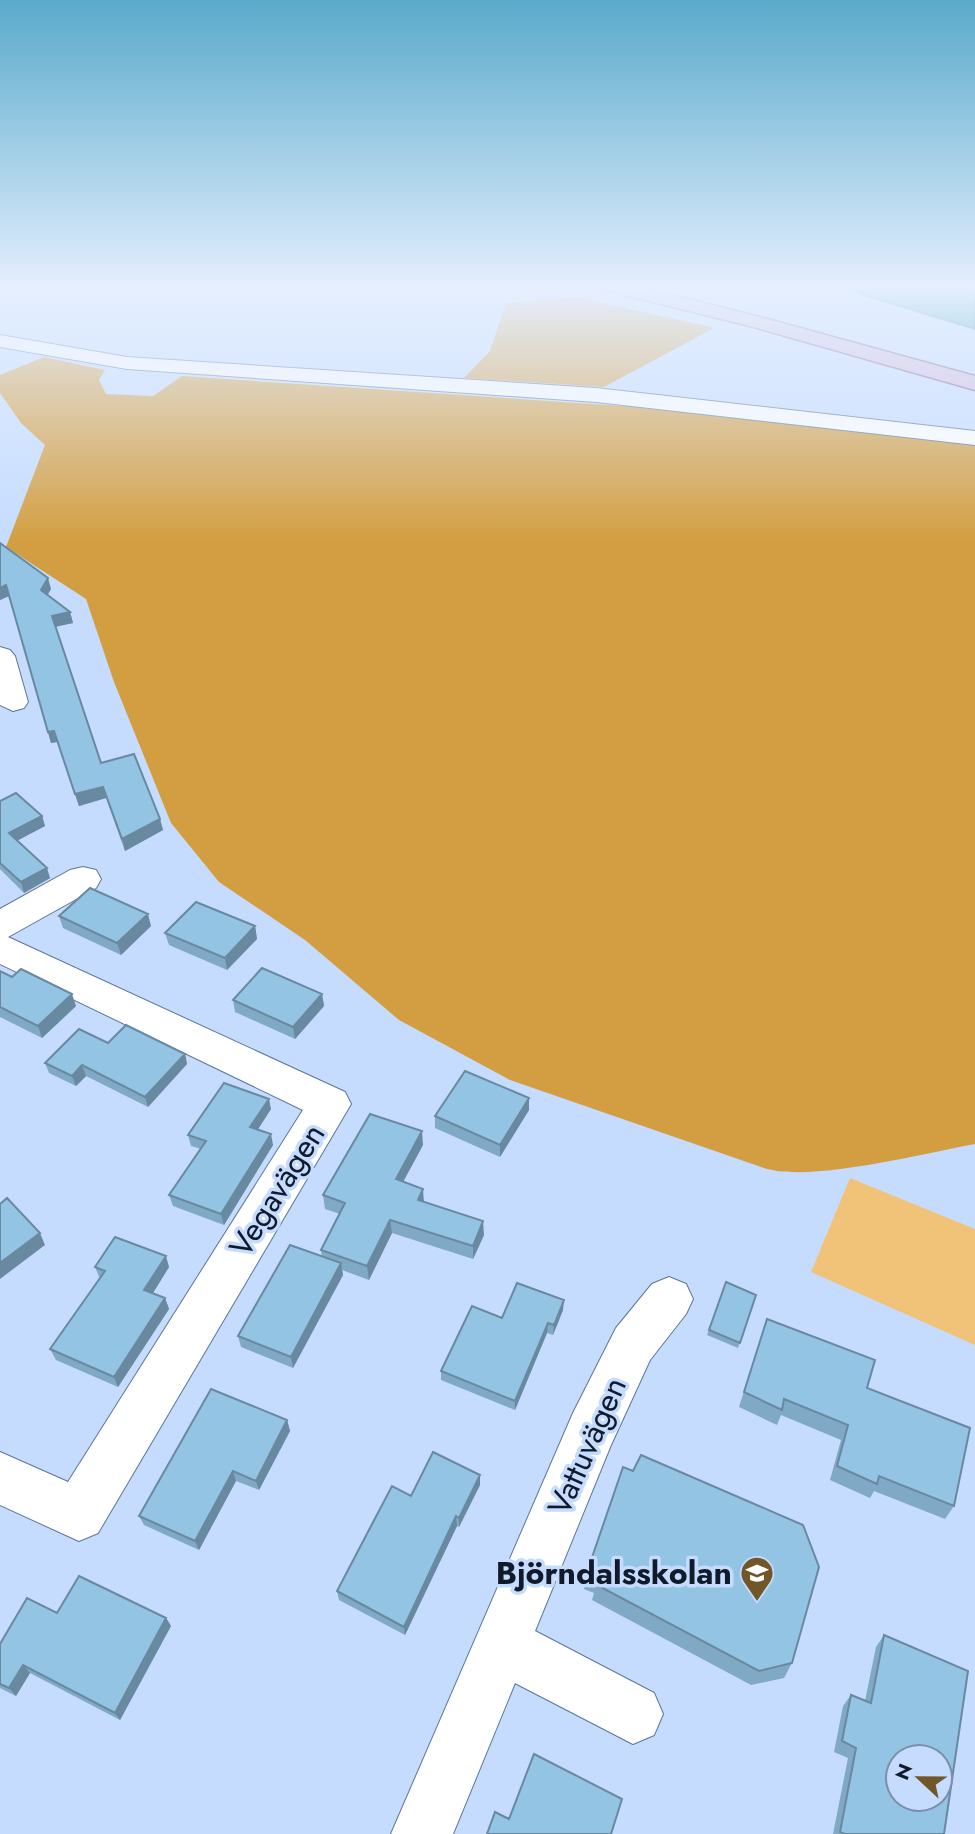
<svg xmlns="http://www.w3.org/2000/svg" width="975" height="1834" viewBox="0 0 975 1834" font-family="Jost,sans-serif">
  <style>
    .green { fill: #f1c378 }
    .forest { fill: #d39e41 }
    .water { fill: #229ca0; stroke: #1d757d; stroke-width: 2 }
    .lines { fill: none; stroke-linecap: round; stroke-linejoin: round }
    .minor-casing { stroke: #5b759b; stroke-width: 2 }
    .major-casing { stroke: #7b618c; stroke-width: 3 }
    .minor { fill: #fff; fill-rule: evenodd }
    .major { fill: #d2b7da; fill-rule: evenodd }
    .wall { fill: #7fa9c4 }
    .shaded-wall { fill: #6889a0 }
    .building { fill: #94c4e4; stroke: #6889a0; stroke-width: 2; fill-rule: evenodd }
    .labels { text-anchor: middle; dominant-baseline: central; stroke-width: 7; stroke-linejoin: round; paint-order: stroke }
    .near-street-label { font-size: 32px; fill: #101a2a; stroke: #c5dcff }
    .near-poi-label { font-size: 32px; font-weight: bold; fill: #101a2a; stroke: #c5dcff; text-anchor: end }
  </style>
  <rect width="100%" height="100%" fill="#c5dcff"/>
  <!-- green -->
  <path class="green" d="M850,1178L975,1229V1345L811,1272Z"/>
  <!-- forest -->
  <path class="forest" d="M578,297L714,328L604,387L464,378L490,351L506,303Z
    M44,357L105,370L99,380L106,394L153,396L182,376L682,410L975,442V1144C926,1153 808,1183 764,1168L510,1080L399,1020L305,940L219,882L171,823L114,682L86,599L6,547L45,445L21,423L0,393V375Z"/>
  <!-- water -->
  <path class="water" d="M835,286H975V329Z"/>
  <g class="lines">
    <defs>
      <path id="minor" d="M0,335L127,357L596,388L975,431V445L596,402L127,369L0,347Z
        M0,647L10,650L15,656L28,702L24,708L13,711L0,705Z
        M83,867L96,870L101,879L96,888L8,937L345,1092L351,1104L98,1533L79,1541L0,1505V1452L68,1482L303,1110L0,964V909L70,870Z
        M669,1277L686,1284L693,1299L686,1314L650,1360L611,1445L535,1631L654,1693L663,1714L654,1735L633,1744L515,1683L453,1834H391L573,1413L616,1328L652,1284Z"/>
      <path id="major" d="M601,286H636L764,318L975,376V390L750,326L604,290Z"/>
    </defs>
    <!-- minor casing -->
    <use href="#minor" class="minor-casing"/>
    <!-- major casing -->
    <use href="#major" class="major-casing"/>
    <!-- minor -->
    <use href="#minor" class="minor"/>
    <!-- major -->
    <use href="#major" class="major"/>
  </g>
  <!-- wall -->
  <path class="wall" d="M0,543L51,589L47,595L70,612L73,623L55,626L101,763L160,819L163,830L125,851L106,798L79,806L57,742L51,743L9,596L0,600Z
    M0,801L42,816L45,826L17,840L50,878L24,893L0,869Z
    M59,916L151,926L121,955L63,928Z
    M255,926L257,939L227,970L169,945L165,933Z
    M0,971L76,1006L42,1038L0,1017Z
    M322,994L324,1006L295,1039L235,1012L233,1000Z
    M108,1043L185,1054L187,1064L148,1107L86,1076L76,1086L49,1073L45,1063Z
    M271,1109L258,1129L273,1145L224,1225L173,1206L169,1195L201,1149L191,1146L188,1135Z
    M529,1110L500,1157L435,1128V1116Z
    M423,1145L403,1182L424,1202L484,1235L473,1259L392,1233L369,1280L342,1270L343,1275L293,1368L241,1347L238,1336L322,1256L321,1250L340,1214L325,1209L323,1195Z
    M95,1267H169L153,1293L165,1298L169,1309L118,1387L56,1360L50,1349L100,1279Z
    M756,1295L738,1348L707,1335L709,1330Z
    M563,1310L553,1335L547,1333L515,1410L441,1380V1371L502,1318Z
    M767,1319L867,1388L954,1506L945,1519L874,1491L870,1498L830,1480L841,1440L781,1415L777,1425L739,1407Z
    M287,1420L290,1431L259,1490L236,1481L199,1550L144,1525L139,1516Z
    M480,1485L459,1527L457,1526L405,1635L339,1600L337,1591L411,1496Z
    M587,1572L792,1663L784,1678L751,1685L592,1600L594,1593L584,1589Z
    M57,1613L166,1618L171,1626L120,1720L30,1673L16,1696L0,1688V1644Z
    M884,1635L944,1834H833L848,1758L834,1752L843,1706L851,1695L865,1701L876,1647Z"/>
  <!-- shaded-wall -->
  <path class="shaded-wall" d="M48,578L51,589L44,601L41,590Z
    M6,585L9,596L0,600V588Z
    M70,612L73,623L55,627L52,616Z
    M54,731L57,742L51,743L48,732Z
    M103,787L106,798L79,806L75,794Z
    M42,816L45,826L13,843L9,833Z
    M160,819L163,830L125,851L122,839Z
    M47,868L50,878L24,893L21,882Z
    M148,914L151,926L121,955L117,943Z
    M255,926L257,939L227,970L225,958Z
    M72,994L76,1006L42,1038L38,1026Z
    M322,994L324,1006L295,1039L293,1027Z
    M185,1054L187,1064L148,1107L145,1097Z
    M82,1065L86,1076L76,1086L72,1076Z
    M529,1098V1110L500,1157V1145Z
    M269,1099L271,1109L253,1137L250,1127Z
    M422,1131L423,1145L397,1193L396,1179Z
    M271,1134L273,1145L224,1225L221,1214Z
    M423,1189L424,1203L418,1200Z
    M390,1220L392,1233L369,1280L367,1266Z
    M483,1221L484,1235L473,1259V1246Z
    M40,1233L45,1245L0,1279V1263Z
    M166,1256L169,1267L148,1301L144,1290Z
    M341,1263L343,1275L293,1368L291,1357Z
    M165,1298L169,1309L118,1387L114,1377Z
    M564,1300L563,1310L553,1335L554,1325Z
    M548,1323L547,1333L515,1410V1401Z
    M287,1420L290,1431L259,1490L256,1481Z
    M233,1471L236,1481L199,1550L195,1541Z
    M480,1475V1485L459,1527V1518Z
    M456,1516L457,1526L405,1635L404,1627Z
    M166,1618L171,1626L120,1720L115,1713Z
    M23,1665L30,1673L16,1696L9,1688Z"/>
  <!-- building -->
  <path class="building" d="M0,543L48,578L41,590L70,612L52,616L101,763L134,754L160,819L122,839L103,787L75,794L54,731L48,732L6,585L0,588Z
    M16,793L42,816L9,833L47,868L21,882L0,863V801Z
    M90,888L148,914L117,943L59,916Z
    M196,902L255,926L225,958L165,933Z
    M262,968L322,994L293,1027L233,1000Z
    M21,969L72,994L38,1026L0,1007V971L12,977Z
    M126,1025L185,1054L145,1097L82,1065L72,1076L45,1063L79,1029L108,1043Z
    M465,1071L529,1098L500,1145L435,1116Z
    M224,1083L269,1099L250,1127L271,1134L221,1214L169,1195L206,1141L188,1135Z
    M370,1114L422,1131L396,1179L423,1189L418,1200L483,1221L473,1246L390,1220L367,1266L321,1250L345,1203L323,1195Z
    M7,1198L40,1233L0,1263V1204Z
    M115,1237L166,1256L144,1290L165,1298L114,1377L50,1349L105,1271L95,1267Z
    M290,1245L341,1263L291,1357L238,1336Z
    M726,1282L756,1295L740,1343L709,1330Z
    M517,1283L564,1300L554,1325L548,1323L515,1401L441,1371L472,1306L502,1318Z
    M767,1319L875,1360L867,1388L970,1428L954,1506L879,1476L877,1484L837,1466L848,1425L784,1399L782,1410L744,1392Z
    M211,1389L287,1420L256,1481L233,1471L195,1541L139,1516Z
    M433,1452L480,1475L459,1518L456,1516L404,1627L337,1591L392,1486L411,1496Z
    M641,1455L803,1525L819,1567L792,1663L759,1671L595,1584L598,1577L587,1572L623,1467L633,1471Z
    M79,1576L166,1618L115,1713L23,1665L9,1688L0,1684V1644L27,1598L57,1613Z
    M884,1635L968,1671L944,1834H845L840,1832L856,1748L842,1741L851,1695L871,1703ZM898,1757H940V1799H898Z
    M534,1754L622,1799L611,1834H487L495,1812L509,1819Z"/>
  <!-- sky -->
  <linearGradient id="sky" x2="0" y2="1"><stop stop-color="#59aacb"/><stop offset="0.53" stop-color="#e5efff"/><stop offset="1" stop-color="#e5efff" stop-opacity="0"/></linearGradient>
  <rect width="975" height="543" fill="url(#sky)"/>
  <!-- icons -->
  <defs>
    <symbol id="school-pin" viewBox="-11 -11 22 30"><path d="M0 17L-7.5 6A9.5 9.5 0 1 1 7.5 6Z" fill="#715628" stroke="#c5dcff"/><path d="M0-5L7-2L0 1L-7-2ZM-4 1L0 2.5L4 1V4Q0 6-4 4Z" fill="#fff"/></symbol>
  </defs>
  <g fill-rule="evenodd">
    <use href="#school-pin" x="738" y="1554" width="38" height="52"/>
  </g>
  <g class="labels">
    <!-- near-street labels -->
    <g class="near-street-label">
      <text transform="translate(277 1190) rotate(-58)">Vegavägen</text>
      <text transform="translate(587 1446) rotate(-66)">Vattuvägen</text>
    </g>
    <!-- near-poi labels -->
    <g class="near-poi-label">
      <text x="732" y="1573">Björndalsskolan</text>
    </g>
  </g>
  <!-- north arrow -->
  <g transform="translate(919 1778) rotate(292)"><circle r="33" fill="#c5dcff" stroke="#7d8eaa" stroke-width="2"/>
  <path d="M0-5L12 26L0 18L-12 26Z" fill="#715628"/>
  <text y="-10" font-size="19" font-weight="bold" text-anchor="middle" fill="#101a2a">N</text>
  </g>
</svg>
